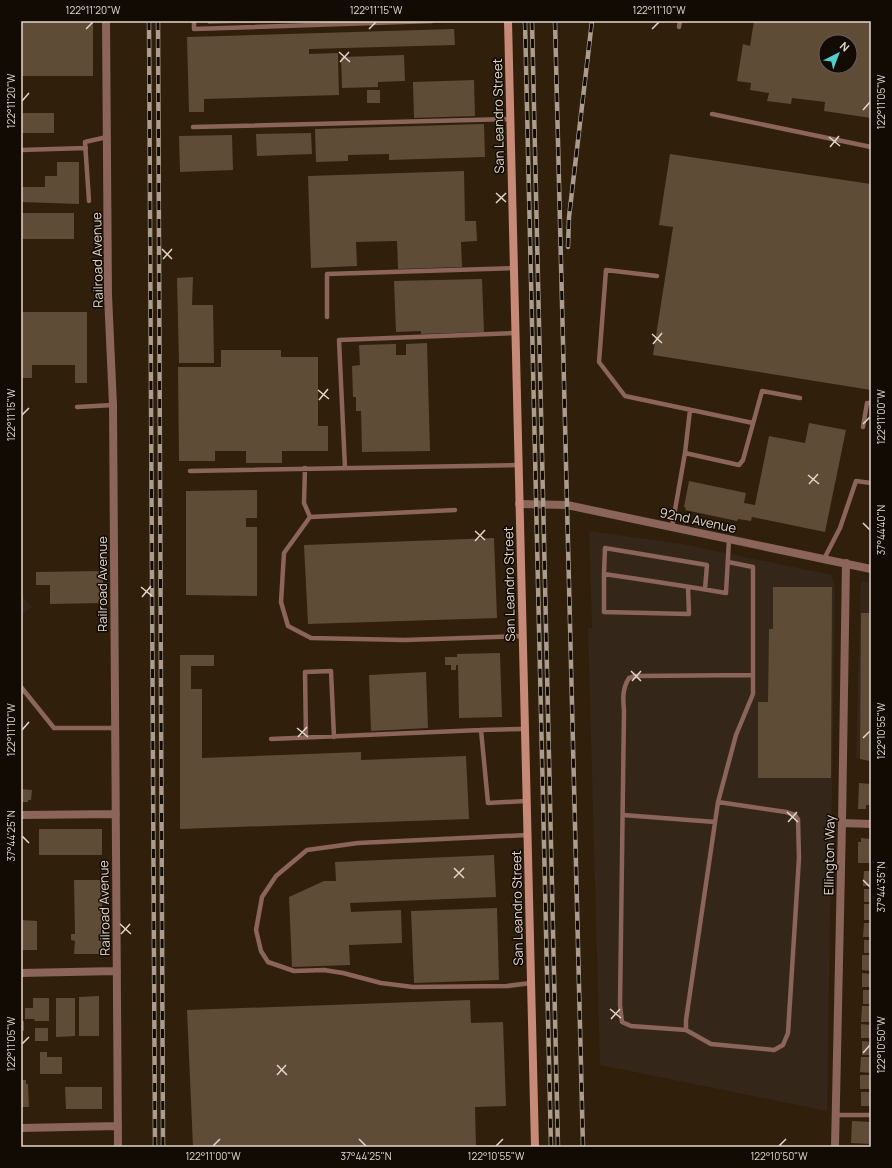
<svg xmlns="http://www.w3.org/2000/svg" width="892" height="1168" viewBox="0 0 892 1168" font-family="Manrope,sans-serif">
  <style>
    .industrial { fill: #34271a }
    .building { fill: #5f4c37; fill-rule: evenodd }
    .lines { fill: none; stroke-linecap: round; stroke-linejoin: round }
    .service { stroke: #8b645a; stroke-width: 4.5 }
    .minor { stroke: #8b645a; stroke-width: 8 }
    .secondary { stroke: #c78978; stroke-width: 8 }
    .rail-casing { stroke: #aa9d8e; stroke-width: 4.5 }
    .rail { stroke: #120b04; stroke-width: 3; stroke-dasharray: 9; stroke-linecap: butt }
    .ticks { fill: none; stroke: #e3d7cb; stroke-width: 1.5 }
    .labels { text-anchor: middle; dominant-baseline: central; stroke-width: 3; stroke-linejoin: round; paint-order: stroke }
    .street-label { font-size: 13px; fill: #e3d7cb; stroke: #120b04 }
    .neatline { fill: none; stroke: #e3d7cb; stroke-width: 1.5 }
    .ticks-label { font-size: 10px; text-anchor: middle; fill: #e3d7cb }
  </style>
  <rect width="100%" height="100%" fill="#301f0a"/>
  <!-- industrial -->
  <path class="industrial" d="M589,531L682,544L832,575L835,591L827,1111L600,1065L588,628H592Z
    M861,581L871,583V762L856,758Z
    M21,595L32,607L21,615Z"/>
  <!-- building -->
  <path class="building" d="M21,21H93V76H21Z
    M208,21H266V22L208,24Z
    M754,21H871V118L824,111L825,102L792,98L791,104L767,101L769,93L750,90L751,83L737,81L743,44L750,46ZM826,42H850V66H826Z
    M454,29L455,45L309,49V54L338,53L339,95L204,99V112H189L187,37Z
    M404,55L405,81L378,82V87L342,88L341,57Z
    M474,80L475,116L414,118L413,82Z
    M367,90H380V103H367Z
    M21,113H54V133H21Z
    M484,124L485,157L389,160V154L348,155V161L316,162L315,129Z
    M311,133L312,154L257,156L256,134Z
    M232,135L233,170L180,172L179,136Z
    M670,154L871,184V390L653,355L673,227L659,225Z
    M57,162H79V204L21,202V187H45V176H57Z
    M464,171L465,221H476L477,241L461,242L462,267L398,269L397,241L356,242L357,266L311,268L308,176Z
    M21,213H74V239H21Z
    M193,277L192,305H213L214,363H179L177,278Z
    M482,279L484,332L421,334V331L396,332L394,281Z
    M21,312H87V383H75V365H32V378H21Z
    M427,343L430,451L362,452L361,411H356V397H353L352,366L360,365L359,345L396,344V355H406V344Z
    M221,350H281V357H318V426H328V451H282V463H246V451H215V461H179L178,367H221Z
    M809,423L846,430L825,532L752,517L751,521L738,519L737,521L685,510L686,508L684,507L689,481L746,493L744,503L755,505L769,436L805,443Z
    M257,490V518H246V527H257V596L186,595V491Z
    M494,538L497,618L308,624L304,545Z
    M103,571V603L50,604V585H36V572Z
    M773,587H832L831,778H758V702H768L769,629H773Z
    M861,613H871V761L860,759Z
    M500,653L502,717L459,718L458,665H456V670H451V665H445V657H457V654Z
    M180,655H214V666H191V689H202V758L361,752V760L466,756L469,819L180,829Z
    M426,672L428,728L371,731L369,675Z
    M859,783L871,784V805H866V809H858Z
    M21,789L32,790L31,800H28V802H21Z
    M39,829H102V855H39Z
    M861,838L871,839V863H858V842H861Z
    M494,855L496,897L350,903L351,912L401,910L402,943L349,945L350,965L292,967L289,897L324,881H336L335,862Z
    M864,871H871V886H863Z
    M74,880H102V954H74L75,941L71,940V934H75Z
    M864,889H871V902H864Z
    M864,904H871V920H864Z
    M497,908L499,980L414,983L411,911Z
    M21,920L37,921V950H21Z
    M864,923H871V937H863Z
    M864,940H871V953H864Z
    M862,955H871V971L862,970Z
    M862,973L871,974V987H862Z
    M863,990H871V1004H863Z
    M99,996V1036H79V997Z
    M33,998H49V1021H35L34,1019H25V1008H33Z
    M56,998H75V1036L56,1037Z
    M470,1000L471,1023L503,1022L506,1106L475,1107L476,1147H193L187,1010Z
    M862,1006H871V1022H861Z
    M21,1021H24V1031H21Z
    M861,1024L871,1025V1038H861Z
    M35,1028H48V1041H35Z
    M862,1041L871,1042V1055H862Z
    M40,1052H47V1057H62V1074H40Z
    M861,1057H871V1073L860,1072Z
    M860,1075H871V1089H860Z
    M21,1080H26V1084H28L29,1107H21Z
    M65,1087H102V1109H66Z
    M861,1092H871V1106H861Z
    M852,1121L871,1122V1144L851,1143Z"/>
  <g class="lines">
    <!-- service -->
    <path class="service" d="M194,21V29L432,21
      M679,27L680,21
      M712,114L871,147
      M193,127L510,119
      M21,150L86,148
      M89,201L85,142L107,137
      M657,276L606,270L599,362L625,396L753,423
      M98,301L108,295
      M327,317V274L514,268
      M77,407L113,405
      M863,427L867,403H871
      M685,453L690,410
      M305,468L304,503L310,517L455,510
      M345,468L339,340L515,333
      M190,471L519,465
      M310,517L284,553L281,602L288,626L311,638L404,640L522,636
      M672,527L685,453L739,465L743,460L762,391L800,398
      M824,559L840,528L856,481L871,483
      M604,574V612L689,614L688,587
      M705,589L707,565L605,548L604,574C645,580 685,586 726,593L729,539
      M21,687L54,728H115
      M481,730L488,803L526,801
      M306,737L305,672L331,671L334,737
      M271,739L481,730L524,729
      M718,802L786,812L795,815L798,819L799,858L788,1033L783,1045L774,1050L711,1044L686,1030V1020L718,802L736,735L753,694V567L728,562
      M623,815L715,822
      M527,835L358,843L307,850L276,876L262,897L256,930L261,951L268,962L294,971L324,970L343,973L381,983L413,987L507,986L531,983
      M686,1030L631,1026L622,1022L620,1005L624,711C623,699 622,689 629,678L636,676L753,675
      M836,1115H871"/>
    <!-- minor -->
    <path class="minor" d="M106,21L108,295L113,405L118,1147
      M519,504L567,505L871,569
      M21,815L116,814
      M842,823L871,824
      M21,973L117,971
      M21,1128L118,1126
      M835,1147L842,823L846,563"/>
    <!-- secondary -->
    <path class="secondary" d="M508,21L535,1147"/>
    <defs>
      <path id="rail" d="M149,21L155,1147
        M158,21L163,1147
        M525,21L551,1147
        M532,21L558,1147
        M555,21L583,1147
        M568,247L569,217L592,21"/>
    </defs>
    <!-- rail casing -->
    <use href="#rail" class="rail-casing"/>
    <!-- rail -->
    <use href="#rail" class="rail"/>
  </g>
  <!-- ticks -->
  <path class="ticks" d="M86,29L93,22M369,29L376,22M652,29L659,22M339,52L350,62M340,62L349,52M22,101L29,93M863,110L870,102M829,137L840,146M830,147L839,136M496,193L506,202M496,203L506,193M162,249L172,259M163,259L172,249M652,334L662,343M653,344L662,333M318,390L329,399M319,400L328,389M22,415L29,408M863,424L870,417M808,475L819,484M809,484L818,474M863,523L870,530M475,531L485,540M475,541L485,530M141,587L152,596M142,597L151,586M631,671L641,681M632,681L641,671M297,728L308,737M22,730L29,722M298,737L307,727M863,738L870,731M787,812L798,822M788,822L797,812M22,836L29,843M454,868L464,878M454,878L464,868M863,880L870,887M120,924L131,934M121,934L130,924M610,1009L621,1018M611,1019L620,1009M22,1044L29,1037M863,1053L870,1045M277,1065L287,1075M277,1075L286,1065M359,1139L366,1146M213,1146L220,1139M496,1146L503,1139M779,1146L786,1139"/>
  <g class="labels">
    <!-- street labels -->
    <g class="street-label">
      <text transform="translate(498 116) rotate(-91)">San Leandro Street</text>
      <text transform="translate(97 260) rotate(-91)">Railroad Avenue</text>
      <text transform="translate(698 520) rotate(12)">92nd Avenue</text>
      <text transform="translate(102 584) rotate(-90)">Railroad Avenue</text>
      <text transform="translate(509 584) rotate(-91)">San Leandro Street</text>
      <text transform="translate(829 855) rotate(-89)">Ellington Way</text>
      <text transform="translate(104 908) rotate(-91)">Railroad Avenue</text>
      <text transform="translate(517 908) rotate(-91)">San Leandro Street</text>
    </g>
  </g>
  <!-- border -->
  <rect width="892" height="1168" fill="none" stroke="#120b04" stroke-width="44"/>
  <!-- north arrow -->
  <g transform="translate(838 54) rotate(42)"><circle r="19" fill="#120b04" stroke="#665d54"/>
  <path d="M0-3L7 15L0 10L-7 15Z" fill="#53cdc9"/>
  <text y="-6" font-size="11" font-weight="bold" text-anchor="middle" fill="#e3d7cb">N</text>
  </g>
  <rect x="22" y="22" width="848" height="1124" class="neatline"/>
  <g class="ticks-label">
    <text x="93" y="14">122°11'20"W</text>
    <text x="376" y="14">122°11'15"W</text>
    <text x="659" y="14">122°11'10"W</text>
    <text transform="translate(11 101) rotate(-90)" y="4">122°11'20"W</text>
    <text transform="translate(881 102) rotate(-90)" y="4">122°11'05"W</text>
    <text transform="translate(11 415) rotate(-90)" y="4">122°11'15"W</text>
    <text transform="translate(881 417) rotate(-90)" y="4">122°11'00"W</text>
    <text transform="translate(881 530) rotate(-90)" y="4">37°44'40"N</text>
    <text transform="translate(11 730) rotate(-90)" y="4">122°11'10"W</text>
    <text transform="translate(881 731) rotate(-90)" y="4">122°10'55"W</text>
    <text transform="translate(11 836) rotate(-90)" y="4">37°44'25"N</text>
    <text transform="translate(881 887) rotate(-90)" y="4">37°44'35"N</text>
    <text transform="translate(11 1044) rotate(-90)" y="4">122°11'05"W</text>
    <text transform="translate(881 1045) rotate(-90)" y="4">122°10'50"W</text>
    <text x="213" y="1160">122°11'00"W</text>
    <text x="366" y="1160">37°44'25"N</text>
    <text x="496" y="1160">122°10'55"W</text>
    <text x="779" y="1160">122°10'50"W</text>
  </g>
</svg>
